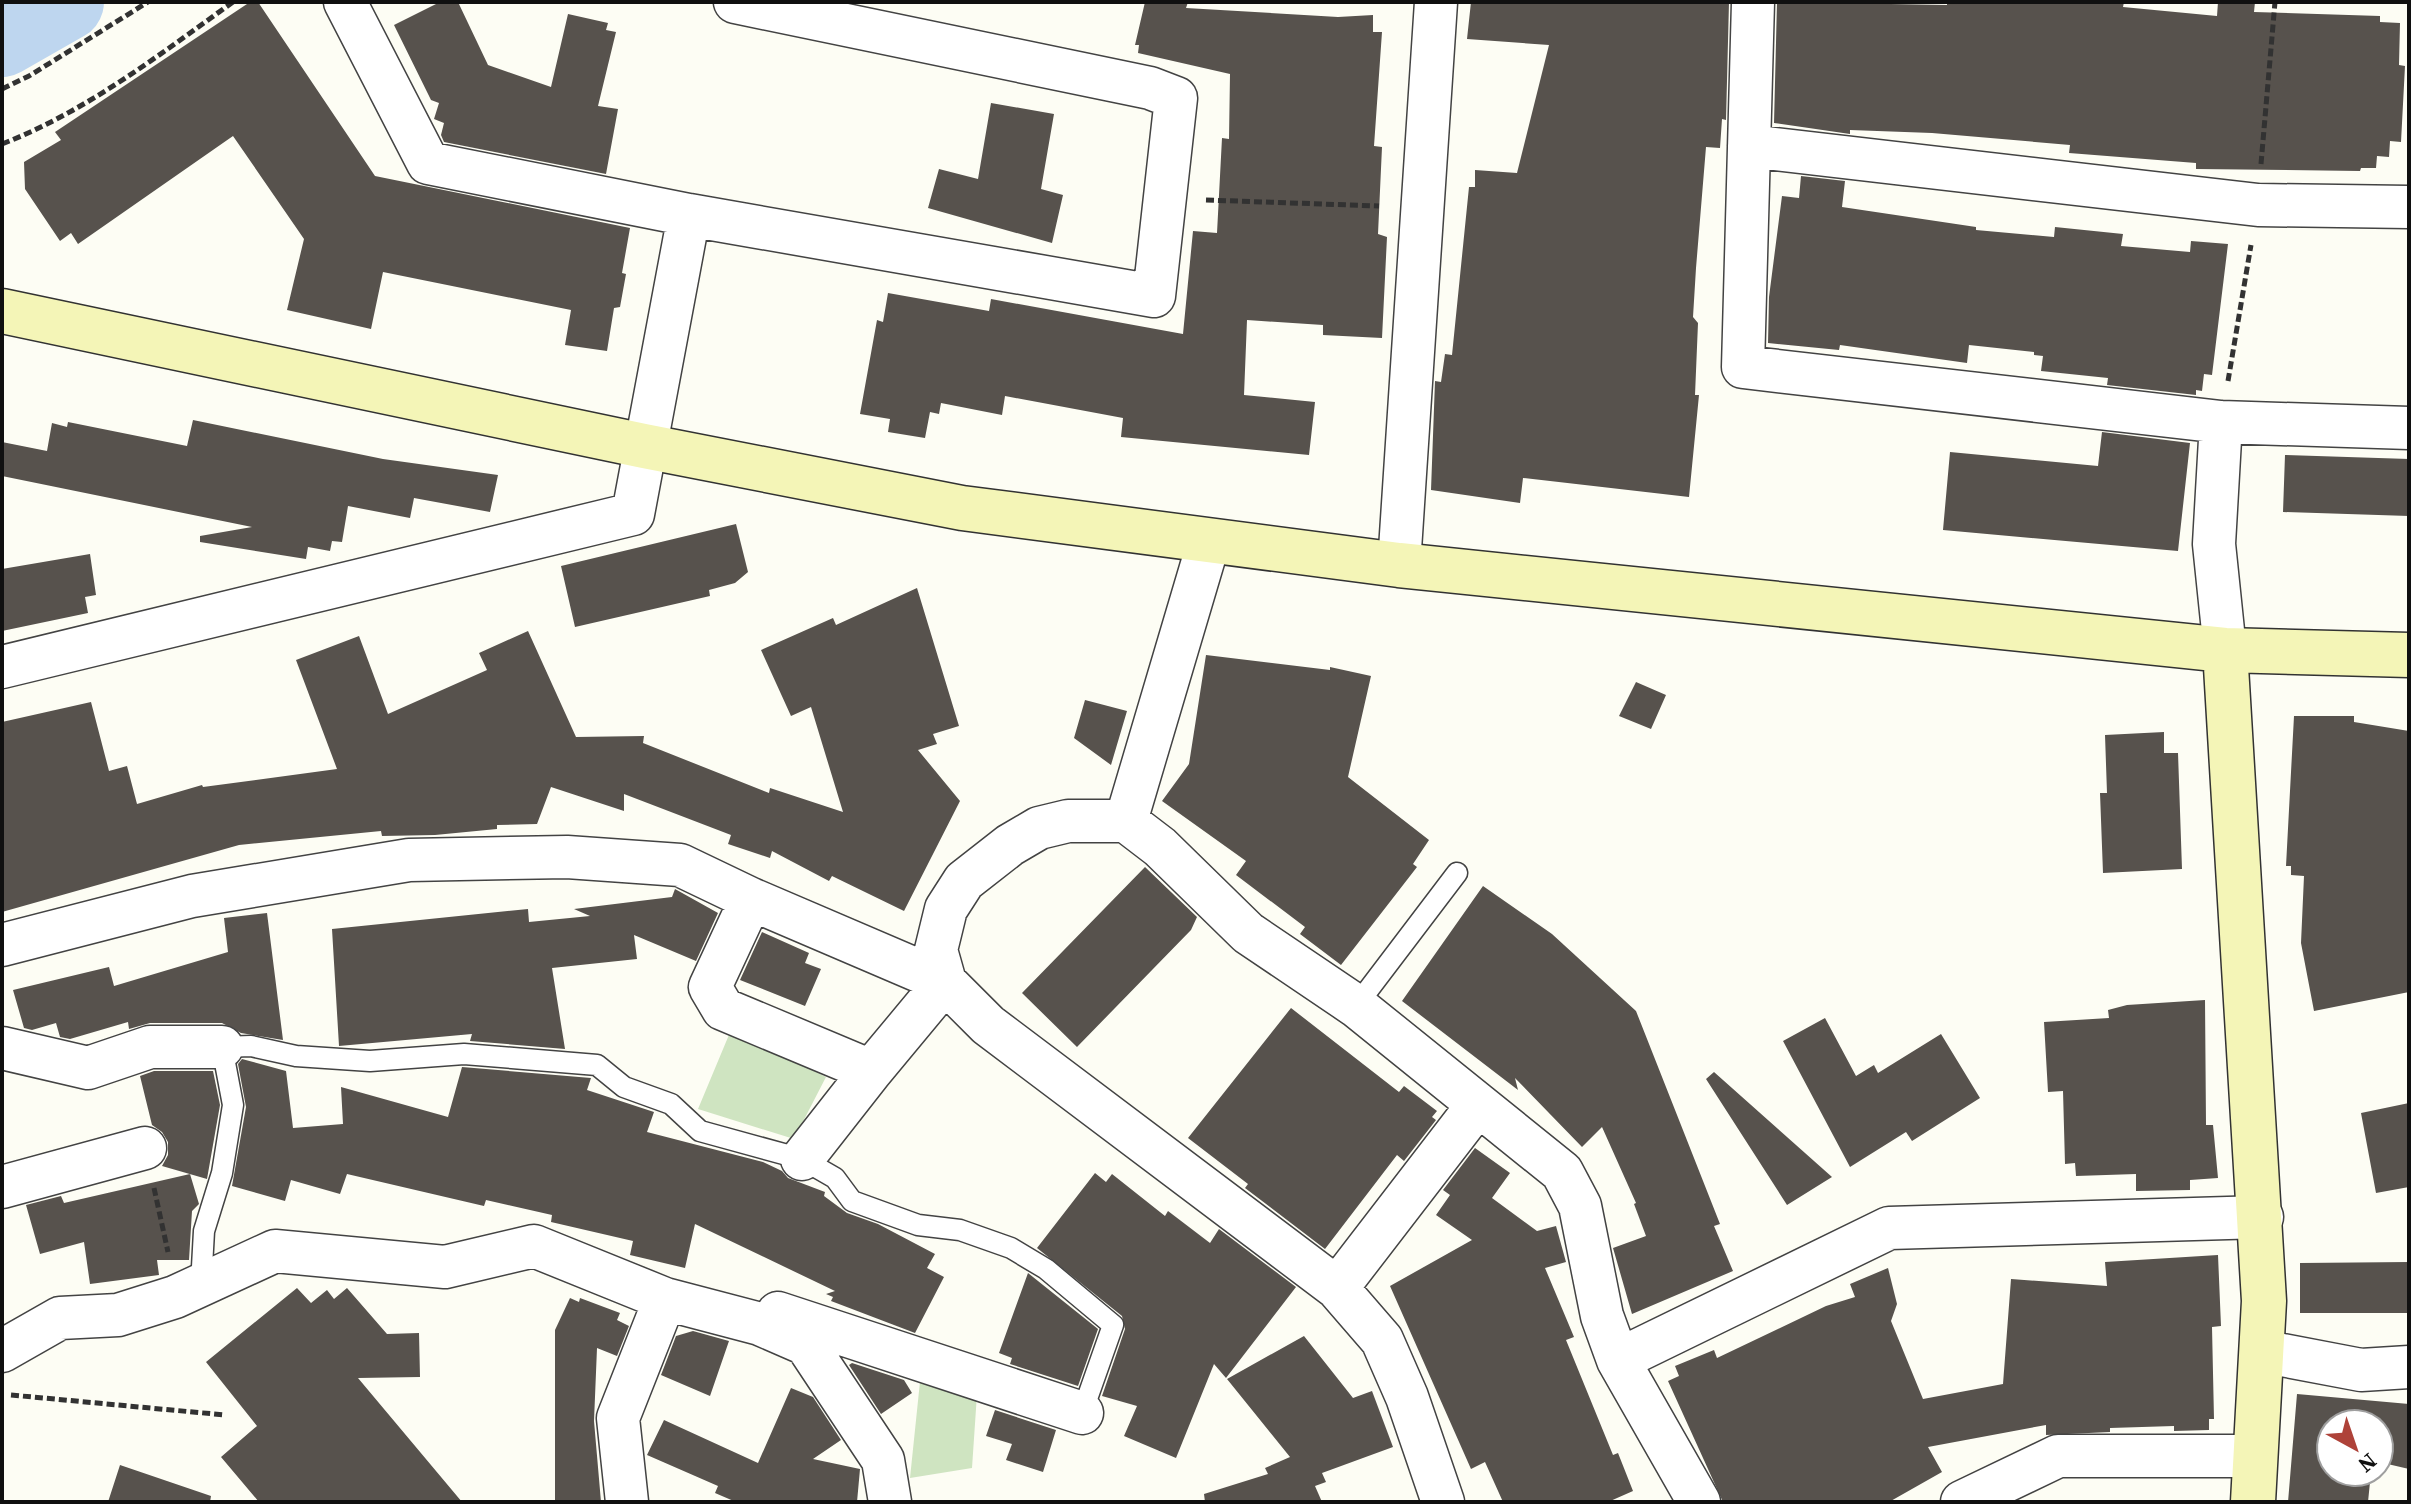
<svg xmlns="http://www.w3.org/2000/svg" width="2411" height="1504" viewBox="0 0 2411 1504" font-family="'Source Serif 4',serif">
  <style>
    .green { fill: #cfe4c1 }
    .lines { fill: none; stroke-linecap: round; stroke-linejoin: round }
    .river { stroke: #bed6ef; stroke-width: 78 }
    .building { fill: #57524d }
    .lane-casing { stroke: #434343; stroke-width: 23 }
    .street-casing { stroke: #434343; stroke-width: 45 }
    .secondary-casing { stroke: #323232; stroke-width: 47 }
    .path { stroke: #323232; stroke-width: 5; stroke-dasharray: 8 4; stroke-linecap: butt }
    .lane { stroke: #fff; stroke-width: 20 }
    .street { stroke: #fff; stroke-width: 42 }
    .secondary { stroke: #f4f5b7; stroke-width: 44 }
  </style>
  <rect width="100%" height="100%" fill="#fdfdf4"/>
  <!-- green -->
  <path class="green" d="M731,1030L826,1077L794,1139L698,1109Z
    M921,1372L977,1394L972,1468L910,1478Z"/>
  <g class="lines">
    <!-- river -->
    <path class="river" d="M2,38L65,2"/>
  </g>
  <!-- building -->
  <path class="building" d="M250,2H258L375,176L630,228L622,273L626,274L620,307L614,308L607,351L565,345L571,310L383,272L371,329L287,310L304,239L233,136L78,244L71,233L60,241L25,189L24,162L61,140L55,132Z
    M440,2H458L488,65L551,87L568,14L608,23L606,30L616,32L598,106L618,109L606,174L444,142L441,135L444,123L434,119L439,103L431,100L394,25Z
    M1145,2H1188L1186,8L1338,17L1373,15V32H1382L1374,146L1382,147L1378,234L1387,237L1382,338L1323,335V325L1247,320L1244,395L1315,402L1309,455L1121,437L1123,418L1005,396L1002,415L941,403L939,414L930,412L925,438L888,432L890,419L860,414L877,320L883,322L888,293L989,311L991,299L1183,334L1193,231L1217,233L1222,138L1229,139L1230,74L1138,53L1139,45H1135Z
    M1471,2H1729L1726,120L1722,119L1720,148L1706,147L1696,268L1693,317L1698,323L1695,395H1699L1689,497L1523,478L1520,503L1431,490L1435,381L1441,382L1445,354L1452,355L1469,187H1475V170L1517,173L1549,45L1467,39Z
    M1777,2L1947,5V2H2124L2123,7L2217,16L2218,2H2255L2254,12L2380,16V22L2400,23L2399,65L2405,66L2401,142L2390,141L2389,157L2377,156L2376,168H2361L2360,171L2196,169V163L2069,153L2070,145L1932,133L1850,130V134L1774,123Z
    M991,103L1054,114L1041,189L1063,195L1052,243L928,208L939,169L978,179Z
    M1801,176L1845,181L1842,207L1976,227V230L2054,237L2055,227L2123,234L2121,246L2190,252L2191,241L2228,244L2212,375L2204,374L2202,391L2196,390V395L2107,385L2108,378L2041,371L2043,356L2034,355V352L1969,345L1967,363L1840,345L1839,350L1768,343L1769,297L1782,196L1799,198Z
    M193,420L383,459L498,475L490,512L414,498L410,518L348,506L342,542L332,541L330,551L308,547L306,559L200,542V536L252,527L2,476V442L47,451L52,423L67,427L68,422L187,446Z
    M2102,432L2190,443L2178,551L1943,530L1950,452L2098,466Z
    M2285,455L2409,459V516L2283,512Z
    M736,524L748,572L735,583L709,590L710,596L575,627L561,566Z
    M90,554L96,595L85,597L88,613L2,631V569Z
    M917,588L959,726L933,734L937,744L918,750L960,801L904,911L832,876L829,881L772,851L770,858L728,844L731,835L624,794V811L551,787L537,824L497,825V829L435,835L382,836L381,831L239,845L2,912V722L91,702L109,771L127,766L137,804L202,785L203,787L337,769L296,660L359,636L388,714L487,670L479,653L528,631L576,737L644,736L643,743L769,793L770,788L843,812L811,707L791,716L761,650L833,618L836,625Z
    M1206,655L1330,670V667L1371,676L1348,777L1429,840L1413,864L1417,867L1341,965L1300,934L1305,927L1236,875L1246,861L1162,801L1189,764Z
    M1636,682L1666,695L1651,729L1619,716Z
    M1085,700L1127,711L1111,765L1074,738Z
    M2294,716H2354V722L2409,731V992L2314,1011L2301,943L2304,876L2291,875V866H2286Z
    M2164,732V753H2178L2182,869L2103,873L2100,793H2107L2105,735Z
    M1145,867L1197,917L1191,930L1077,1047L1022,993Z
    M1483,886L1552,934L1636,1011L1720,1224L1714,1226L1733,1271L1632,1314L1613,1248L1646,1236L1634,1204L1636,1203L1602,1127L1582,1147L1515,1078L1518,1090L1402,1001Z
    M675,889L718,913L696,961L634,935L637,959L552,968L565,1049L470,1041L472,1034L339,1046L332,929L528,909L529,922L590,916L574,909L672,897Z
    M267,913L283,1040L241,1033L222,1023H150L129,1029L128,1022L70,1039L60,1037L56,1023L32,1030L24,1028L13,990L109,967L114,986L228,952L224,918Z
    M762,932L809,953L805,963L821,969L805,1006L740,980Z
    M2205,1000L2206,1125H2213L2218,1178L2190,1180V1190L2136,1191V1174L2076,1176L2075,1163L2065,1164L2063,1091L2048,1092L2044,1022L2109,1018L2108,1010L2127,1005Z
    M1291,1008L1399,1092L1404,1086L1437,1111L1432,1117L1436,1120L1404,1161L1397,1155L1325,1249L1245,1188L1248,1184L1188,1138Z
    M1825,1018L1856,1076L1874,1065L1878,1073L1941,1034L1980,1098L1912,1141L1906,1132L1850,1167L1783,1041Z
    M242,1059L286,1071L293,1128L343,1124L341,1087L448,1117L462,1067L591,1078L587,1090L654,1112L647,1132L763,1162L782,1171L788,1178L825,1192L824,1196L847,1213L878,1224L935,1254L927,1268L944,1277L915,1333L831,1301L833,1297L826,1294L835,1291L695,1224L685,1268L630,1255L633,1241L551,1222L552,1215L486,1200L484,1206L347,1174L340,1194L291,1180L285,1201L232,1186L246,1107L238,1064Z
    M154,1071H213L220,1105L207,1179L162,1166L168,1155V1142L162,1132L152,1125L140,1076Z
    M1714,1072L1832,1177L1787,1205L1706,1079Z
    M2409,1103V1187L2376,1193L2361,1113Z
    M1475,1148L1510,1173L1492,1198L1537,1231L1556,1226L1566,1262L1545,1268L1574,1337L1566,1340L1613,1455L1618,1453L1633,1491L1608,1502H1503L1485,1462L1471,1469L1390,1286L1472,1240L1436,1215L1450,1195L1443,1190Z
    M1095,1173L1106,1182L1112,1174L1165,1216L1168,1211L1210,1243L1219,1229L1296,1287L1226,1378L1214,1364L1176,1458L1124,1436L1137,1406L1102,1396L1125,1329L1122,1316L1037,1248Z
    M190,1174L199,1204L192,1211L189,1260H157L159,1275L90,1284L84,1242L40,1254L26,1205L61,1196L64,1203Z
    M2218,1255L2221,1326L2212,1327L2214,1419H2209V1430L2174,1431V1426L2110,1428V1432L2046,1435V1425L1928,1447L1942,1472L1889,1502H1723L1668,1381L1679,1376L1675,1366L1714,1350L1717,1358L1826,1306L1855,1297L1850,1284L1888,1268L1897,1304L1891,1321L1923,1399L2003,1384L2011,1279L2107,1286L2105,1262Z
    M2409,1262V1313H2300V1263Z
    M1028,1273L1098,1329L1078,1386L1010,1364L1012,1358L999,1353Z
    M297,1288L311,1303L327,1290L334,1299L347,1288L387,1334L419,1333L420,1377L358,1378L462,1502H259L221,1457L257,1426L206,1362Z
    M570,1298L579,1302L580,1298L620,1313L617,1320L629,1326L617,1356L597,1348L594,1421L601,1502H555V1330Z
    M693,1331L729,1341L710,1396L661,1375L676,1336Z
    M1304,1336L1353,1398L1372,1391L1393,1447L1322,1473L1326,1482L1315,1486L1322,1502H1205L1204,1494L1268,1474L1265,1468L1290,1457L1227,1379Z
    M852,1363L904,1380L912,1393L881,1414L849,1365Z
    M791,1388L813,1397L841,1440L813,1459L860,1469L857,1502H736L715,1493L718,1486L647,1455L664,1420L758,1463Z
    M2297,1394L2409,1404V1469L2379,1462V1424H2331V1472H2371L2368,1502H2288Z
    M995,1410L1056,1430L1043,1472L1006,1460L1012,1444L986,1436Z
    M120,1465L211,1496L210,1502H108Z"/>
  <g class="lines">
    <defs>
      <path id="lane" d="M1356,1006L1457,873
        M201,1285L204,1231L222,1173L233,1105L222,1047L251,1046L296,1056L370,1061L464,1054L597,1065L624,1087L671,1104L700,1131L802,1159L835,1178L852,1201L918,1225L960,1230L1011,1248L1046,1269L1113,1325L1082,1413"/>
      <path id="street" d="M345,2L428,163L689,215L1154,296L1176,98L1150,88L735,2
        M1753,2L1743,367L2221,422L2409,428
        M1749,146L2258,205L2409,207
        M2221,422L2214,544L2225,650
        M1399,565L1436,2
        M2,667L633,514L689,215
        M1126,821L1209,541
        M751,899L710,987L723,1009L871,1071L945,982L936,950L946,909L964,881L1010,845L1039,828L1068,821H1126L1160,847L1248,933L1356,1006L1562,1172L1580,1206L1602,1316L1618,1360L1699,1502
        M2,945L192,896L409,860L567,857L680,865L751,899L945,982L988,1025L1337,1288L1382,1340L1407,1397L1443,1502
        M2,1048L88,1068L150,1047H222
        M802,1159L871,1071
        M2,1187L145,1148
        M1337,1288L1477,1106
        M778,1313L1082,1413
        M2,1351L60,1318L118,1315L175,1297L275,1251L445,1267L534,1246L665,1299L760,1324L806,1344L883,1460L890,1502
        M2261,1351L2361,1370L2409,1367
        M1618,1360L1889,1228L2262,1217
        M627,1502L618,1418L665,1299
        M1962,1502L2058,1456H2253"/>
      <path id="secondary" d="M2,311L644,446L962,508L1399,565L2225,650L2409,655
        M2225,650L2264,1301L2253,1502"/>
    </defs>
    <!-- lane casing -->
    <use href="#lane" class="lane-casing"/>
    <!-- street casing -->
    <use href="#street" class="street-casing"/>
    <!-- secondary casing -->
    <use href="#secondary" class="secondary-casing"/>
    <!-- path -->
    <path class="path" d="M2,89L29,76L148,2
      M2,144C87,111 159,55 233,2
      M2261,164L2275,2
      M1206,200L1379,206
      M2228,381L2251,245
      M154,1188L168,1252
      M11,1395L225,1415"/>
    <!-- lane -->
    <use href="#lane" class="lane"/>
    <!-- street -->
    <use href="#street" class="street"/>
    <!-- secondary -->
    <use href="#secondary" class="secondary"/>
  </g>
  <!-- border -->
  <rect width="2411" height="1504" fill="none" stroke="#101010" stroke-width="8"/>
  <!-- north arrow -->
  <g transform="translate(2355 1448) rotate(140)"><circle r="38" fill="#ffffff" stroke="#9f9f9f" stroke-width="2"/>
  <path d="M0-6L14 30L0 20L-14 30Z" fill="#ae4239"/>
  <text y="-12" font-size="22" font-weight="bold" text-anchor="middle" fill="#101010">N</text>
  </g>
</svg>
